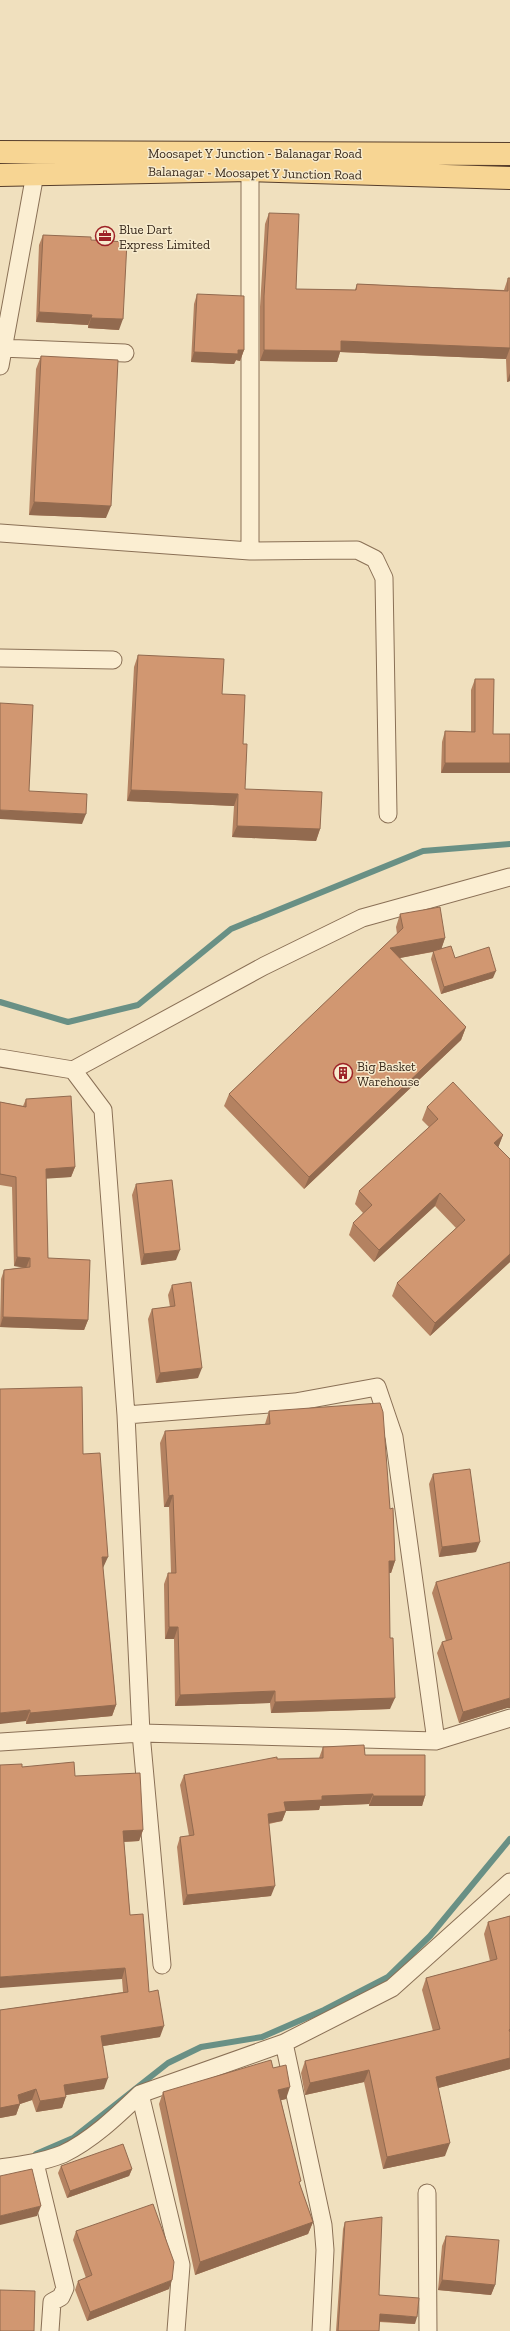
<svg xmlns="http://www.w3.org/2000/svg" width="510" height="2331" viewBox="0 0 510 2331" font-family="'Zilla Slab',serif">
  <style>
    .lines { fill: none; stroke-linecap: round; stroke-linejoin: round }
    .stream { stroke: #699085; stroke-width: 6 }
    .minor-casing { stroke: #8a7056; stroke-width: 19 }
    .primary-casing { stroke: #573e2b; stroke-width: 24 }
    .minor { stroke: #fbeed2; stroke-width: 17 }
    .primary { stroke: #f7d593; stroke-width: 22 }
    .wall { fill: #b48261 }
    .shaded-wall { fill: #926a4f }
    .building { fill: #d19771; stroke: #926a4f }
    .labels { text-anchor: middle; dominant-baseline: central; stroke-width: 3; stroke-linejoin: round; paint-order: stroke }
    .street-label { font-size: 13px; fill: #38291b; stroke: #f7ebce }
    .poi-label { font-size: 13px; fill: #38291b; stroke: #f7ebce; text-anchor: start }
  </style>
  <rect width="100%" height="100%" fill="#f0e0be"/>
  <g class="lines">
    <!-- stream -->
    <path class="stream" d="M0,1002L68,1022L138,1005L231,929L423,851L510,844
      M36,2154L73,2138L168,2063L201,2047L262,2037L324,2010L388,1977L430,1936L510,1839"/>
    <defs>
      <path id="minor" d="M0,348L125,353
        M0,366L35,174
        M0,533L250,551L357,550L375,559L384,578L388,814
        M250,551V170
        M0,658L113,660
        M0,1058L73,1070L264,966L362,918L510,877
        M73,1070L103,1110L126,1415L141,1733L162,1965
        M126,1415L295,1402L377,1387L394,1437L436,1741
        M0,1742L141,1733L436,1741L510,1718
        M284,2043L323,2225L325,2250L321,2331
        M35,2163L65,2288L61,2297L52,2302L50,2331
        M0,2168C21,2165 43,2162 63,2154C92,2140 117,2116 140,2094
        M427,2193L428,2331
        M176,2331L181,2265L140,2094L284,2043L392,1988L510,1882"/>
      <path id="primary" d="M0,152L510,154
        M0,175L250,170L510,178"/>
    </defs>
    <!-- minor casing -->
    <use href="#minor" class="minor-casing"/>
    <!-- primary casing -->
    <use href="#primary" class="primary-casing"/>
    <!-- minor -->
    <use href="#minor" class="minor"/>
    <!-- primary -->
    <use href="#primary" class="primary"/>
  </g>
  <!-- wall -->
  <path class="wall" d="M269,213L296,289L355,290L357,284L504,290L508,278H510V381L507,382L506,359L340,352L337,362L260,361V307L265,224Z
    M43,235L91,240L119,330L88,328V325L36,322L39,245Z
    M197,294L244,350L240,361L236,360L234,364L191,362L194,304Z
    M41,356L106,518L29,515L36,369Z
    M138,655L222,694L243,744L245,789L320,829L316,841L232,837L234,806L127,801L134,667Z
    M475,679L493,734L441,773L442,742L445,731L471,732V690Z
    M400,914L445,938L441,949L455,958L493,978L441,994L431,959L433,952L399,958L466,1027L461,1040L304,1189L224,1106L229,1094L397,934L396,927Z
    M26,1099L75,1167L71,1177L46,1178L48,1258L88,1320L84,1330L0,1327L1,1279L4,1270L24,1267L14,1266L12,1187L0,1185V1102L23,1106Z
    M427,1107L503,1135L498,1147L510,1159V1262L430,1336L392,1296L397,1283L456,1228L435,1206L374,1262L349,1235L353,1223L363,1213L355,1204L359,1191L429,1127L422,1120Z
    M136,1184L176,1260L141,1265L132,1195Z
    M172,1285L198,1378L156,1383L148,1319L152,1309L170,1307L168,1295Z
    M269,1411L390,1509L395,1561L391,1573H389L390,1709L271,1713L270,1703L175,1706L174,1639H165L164,1584L168,1573H171L169,1507H164L160,1443L165,1431L265,1424Z
    M83,1454L103,1568L116,1705L112,1716L26,1724V1721Z
    M433,1474L476,1552L439,1557L429,1484Z
    M436,1582L510,1708H507L459,1723L437,1653L442,1642L446,1641L432,1593Z
    M323,1747L365,1755L425,1796L422,1806H369V1804L320,1806L319,1810L286,1811L282,1821L269,1824L271,1896L183,1905L177,1847L180,1837L189,1836L180,1785L184,1775L277,1759L319,1758Z
    M22,1767L75,1776L143,1830L139,1841L124,1842L130,1915L160,2037L103,2046L104,2089L66,2095L62,2108L36,2112L32,2100L20,2104L16,2115L0,2118V2010L123,1992L122,1979Z
    M510,1916V2069L438,2088L445,2156L383,2169L364,2082L305,2095L301,2073L305,2061L433,2031L422,1990L426,1978L490,1961L484,1934L488,1922Z
    M273,2068L286,2099L281,2100L300,2185L313,2222L308,2234L195,2275L159,2104L163,2092Z
    M61,2166L132,2169L129,2176L67,2198L58,2173Z
    M345,2222L379,2295L415,2324L379,2322V2331H336L343,2229Z
    M76,2231L169,2289L87,2321L75,2290L78,2281L86,2278L73,2240Z
    M446,2236L495,2285L491,2295L438,2290L442,2246Z"/>
  <!-- shaded-wall -->
  <path class="shaded-wall" d="M39,312L92,315L88,325L36,322Z
    M91,318L123,319L119,330L88,328Z
    M341,341L510,348L506,359L340,352L337,362L260,361L264,350Z
    M238,350H244L240,361L236,360L234,364L191,362L194,352Z
    M510,373V381L507,382Z
    M34,502L111,506L106,518L29,515Z
    M445,763H510V773H441Z
    M131,790L238,794L234,806L127,801Z
    M0,810L86,814L82,824L0,819Z
    M237,826L320,829L316,841L232,837Z
    M445,938L441,950L385,961L390,948Z
    M496,971L493,978L441,994L444,987Z
    M466,1027L461,1040L304,1189L309,1177Z
    M503,1135L498,1148L494,1143Z
    M75,1167L71,1177L42,1179L46,1169Z
    M440,1193L435,1206L374,1262L379,1250Z
    M180,1250L176,1260L141,1265L144,1254Z
    M510,1254V1262L430,1336L435,1323Z
    M17,1257L30,1258L26,1268L14,1266Z
    M3,1317L88,1320L84,1330L0,1327Z
    M202,1368L198,1378L156,1383L160,1373Z
    M173,1495L169,1507H164L169,1496Z
    M480,1542L476,1552L439,1557L442,1547Z
    M102,1557H108L103,1568L98,1569Z
    M389,1561H395L391,1573H385Z
    M169,1627H178L174,1639H165Z
    M275,1691L270,1703L175,1706L180,1695Z
    M395,1698L390,1709L271,1713L275,1702Z
    M510,1698V1708H507L459,1723L463,1712Z
    M116,1705L112,1716L26,1724L30,1713Z
    M30,1710L26,1721L0,1724V1713Z
    M373,1794L369,1804L320,1806L319,1810L286,1811L282,1821L264,1824L268,1814L284,1802L322,1796Z
    M373,1796H425L422,1806H369Z
    M143,1830L139,1841L119,1842L123,1831Z
    M275,1886L271,1896L183,1905L187,1895Z
    M125,1968L122,1979L0,1988V1977Z
    M164,2026L160,2037L97,2047L101,2036Z
    M510,2058V2069L431,2090L436,2077Z
    M369,2070L364,2082L305,2095L310,2083Z
    M108,2078L104,2089L60,2096L64,2085Z
    M290,2087L286,2099L274,2102L278,2090Z
    M36,2089L32,2100L17,2105L20,2104L16,2115L0,2118V2108L18,2095Z
    M66,2097L62,2108L36,2112L40,2101Z
    M450,2143L445,2156L383,2169L387,2157Z
    M132,2169L129,2176L67,2198L70,2191Z
    M41,2206L37,2216L0,2225V2216Z
    M313,2222L308,2234L195,2275L200,2262Z
    M172,2280L169,2289L87,2321L90,2312Z
    M442,2280L495,2285L491,2295L438,2290Z
    M380,2314L417,2317L415,2324L377,2321Z"/>
  <!-- building -->
  <path class="building" d="M269,213L299,214L296,289L356,290L357,284L508,291V278H510V348L341,341V351L264,350V296Z
    M43,235L91,237V240L127,242L123,319L91,318L92,315L39,312Z
    M197,294L244,296V350H238V354L194,352Z
    M41,356L118,360L111,506L34,502Z
    M138,655L224,659L222,694L245,695L243,744H247L245,789L322,792L320,829L237,826L238,794L131,790Z
    M475,679H494L493,734H510V763H445V731L475,732Z
    M0,703L33,705L29,791L87,794L86,814L0,810Z
    M440,907L445,938L390,948L466,1027L309,1177L229,1094L403,928L400,914Z
    M451,946L455,958L489,947L496,971L444,987L433,951Z
    M453,1082L503,1135L494,1143L510,1159V1254L435,1323L397,1283L465,1220L440,1193L379,1250L353,1223L372,1205L359,1191L438,1119L427,1107Z
    M71,1096L75,1167L46,1169L48,1258L90,1260L88,1320L3,1317L4,1270L30,1267V1258L17,1257L16,1177L0,1174V1102L26,1107V1099Z
    M172,1180L180,1250L144,1254L136,1184Z
    M191,1282L202,1368L160,1373L152,1309L175,1306L172,1285Z
    M82,1387L83,1454L100,1453L108,1557H102L116,1705L30,1713V1710L0,1713V1389Z
    M380,1403L383,1412L390,1509L393,1508L395,1561H389L390,1638H393L395,1698L275,1702V1691L180,1695L178,1627H169L168,1573H176L173,1495L169,1496L165,1431L270,1424L269,1411Z
    M470,1469L480,1542L442,1547L433,1474Z
    M510,1562V1698L463,1712L442,1642L452,1639L436,1582Z
    M364,1745L365,1755H425V1796H373V1794L322,1796V1800L284,1802L286,1811L268,1814L275,1886L187,1895L180,1837L194,1835L184,1775L277,1757V1759L323,1758V1747Z
    M74,1762L75,1776L140,1773L143,1830L123,1831L130,1915L143,1914L149,1992L158,1990L164,2026L101,2036L108,2078L64,2085L66,2097L40,2101L36,2089L18,2095L20,2104L0,2108V2010L128,1992L125,1968L0,1977V1765L22,1764V1767Z
    M510,1916V2029L509,2030L510,2032V2058L436,2077L450,2143L387,2157L369,2070L310,2083L305,2061L440,2029L426,1978L497,1959L488,1922Z
    M271,2060L273,2068L286,2065L290,2087L278,2090L301,2181L299,2182L313,2222L200,2262L163,2092Z
    M123,2144L132,2169L70,2191L61,2166Z
    M32,2169L41,2206L0,2216V2176Z
    M153,2204L174,2262L172,2280L90,2312L78,2281L92,2275L76,2231Z
    M382,2217L379,2295L419,2298L417,2317L380,2314L379,2331H338L345,2222Z
    M446,2236L499,2240L495,2285L442,2280Z
    M0,2290L35,2291L34,2331H0Z"/>
  <!-- icons -->
  <defs>
    <symbol id="office-ring" viewBox="-11 -11 22 22"><circle r="9.5" fill="#f7ebce" stroke="#9d2226" stroke-width="1.5"/><path d="M-6-3h4V-5.5h4V-3h4V5H-6ZM-1-4.5V-3h2v-1.5ZM-6 0V1H6V0Z" fill="#9d2226"/></symbol>
    <symbol id="building-ring" viewBox="-11 -11 22 22"><circle r="9.5" fill="#f7ebce" stroke="#9d2226" stroke-width="1.5"/><path d="M-4-6H4V6H1V3H-1V6H-4ZM-2.5-4.3h1.7v1.8h-1.7ZM.8-4.3h1.7v1.8H.8ZM-2.5-1h1.7V.8h-1.7ZM.8-1h1.7V.8H.8Z" fill="#9d2226"/></symbol>
  </defs>
  <g fill-rule="evenodd">
    <use href="#office-ring" x="94" y="225" width="22" height="22"/>
    <use href="#building-ring" x="332" y="1062" width="22" height="22"/>
  </g>
  <g class="labels">
    <!-- street labels -->
    <g class="street-label">
      <text x="255" y="153">Moosapet Y Junction - Balanagar Road</text>
      <text transform="translate(255 173) rotate(1)">Balanagar - Moosapet Y Junction Road</text>
    </g>
    <!-- poi labels -->
    <g class="poi-label">
      <text x="119" y="229">Blue Dart<tspan x="119" dy="15">Express Limited</tspan></text>
      <text x="357" y="1066">Big Basket<tspan x="357" dy="15">Warehouse</tspan></text>
    </g>
  </g>
</svg>
